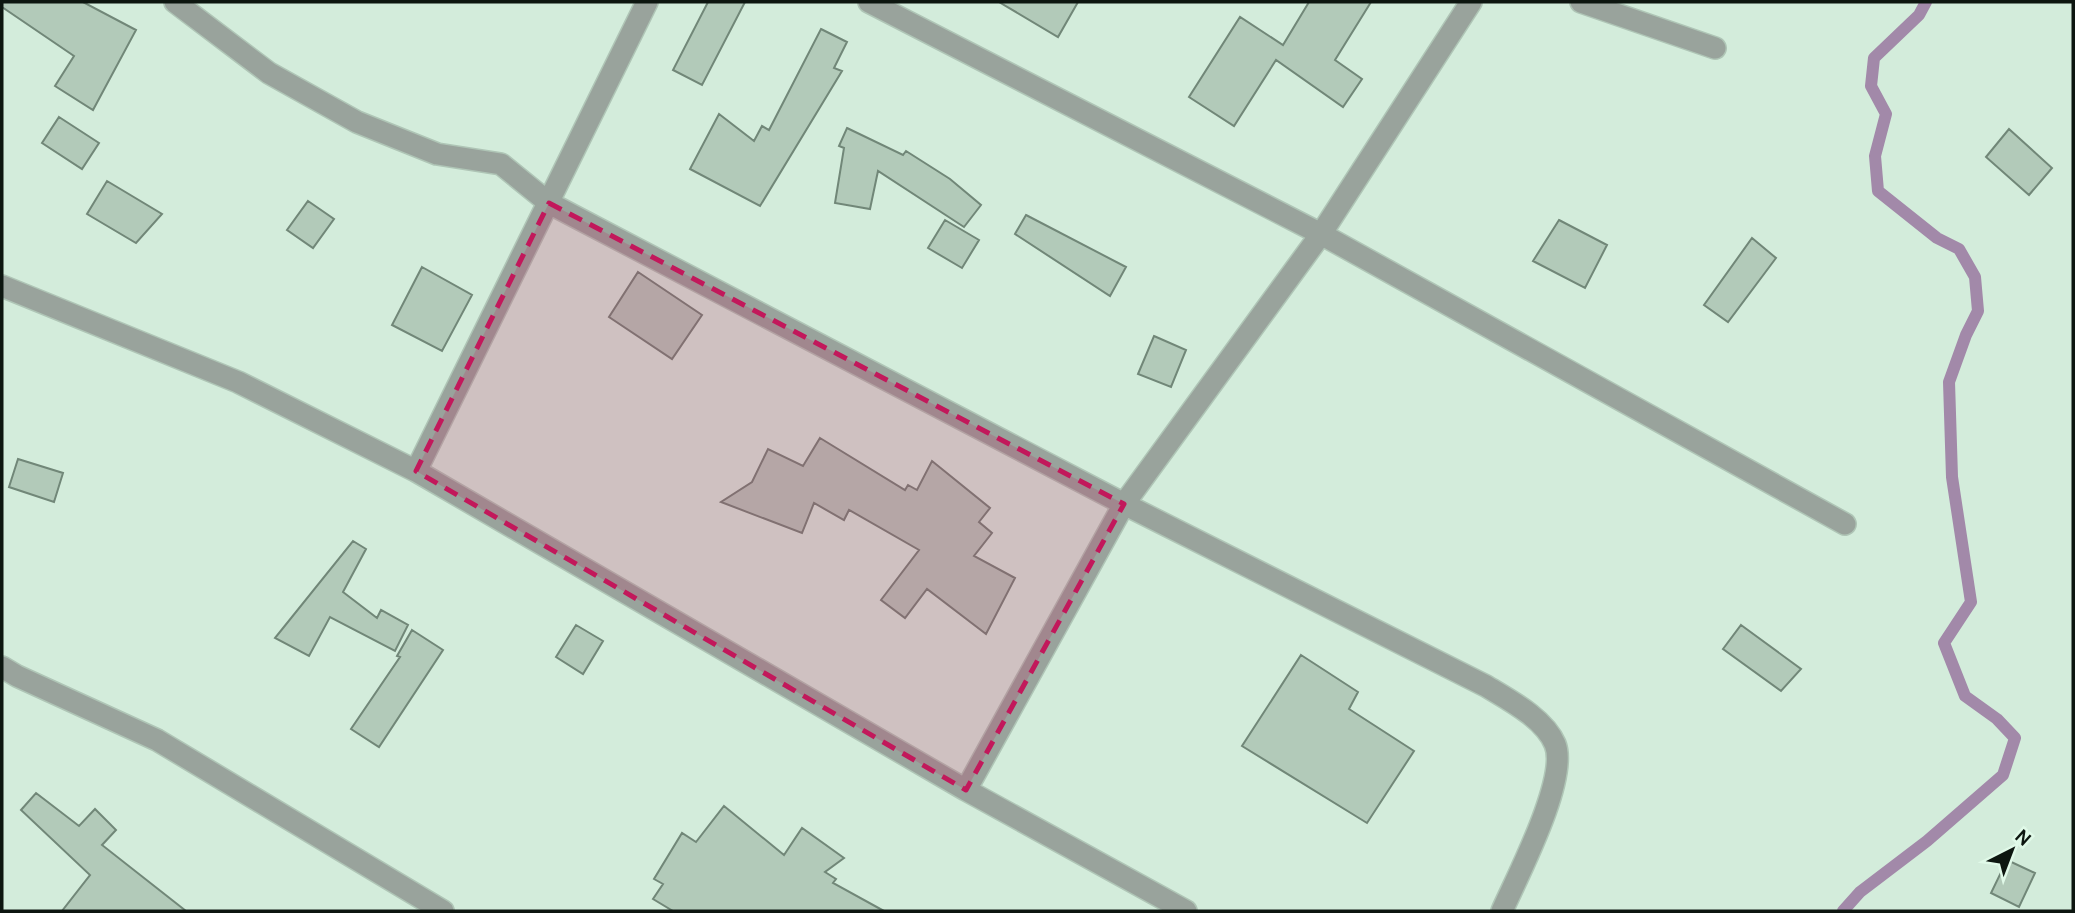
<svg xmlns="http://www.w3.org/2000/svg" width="2075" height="913" viewBox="0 0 2075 913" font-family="Cabin,sans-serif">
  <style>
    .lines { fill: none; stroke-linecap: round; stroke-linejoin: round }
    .stream { stroke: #a289a9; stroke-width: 12 }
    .building { fill: #b2cab9; stroke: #718778; stroke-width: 2 }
    .minor-casing { stroke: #afc5b6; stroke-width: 24 }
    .minor { stroke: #99a39c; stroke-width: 21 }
    .marked { fill: #c2185b; fill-opacity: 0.2; stroke: #c2185b; stroke-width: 5; stroke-dasharray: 14 9; stroke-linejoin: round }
  </style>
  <rect width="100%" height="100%" fill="#d3ecdb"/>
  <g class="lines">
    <!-- stream -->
    <path class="stream" d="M1843,911L1860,892L1927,841L2003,775L2015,738L1997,719L1965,696L1944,643L1971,602L1952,477L1949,382L1966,335L1978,311L1975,277L1959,249L1937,238L1878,191L1875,156L1886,114L1871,86L1874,58L1919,15L1926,2"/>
  </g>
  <!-- building -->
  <path class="building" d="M2,2H83L136,30L93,110L55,86L74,56L2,7Z
    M708,2H745L702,85L673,70Z
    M999,2H1078L1058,37Z
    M1309,2H1371L1335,60L1362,79L1343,107L1276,60L1234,126L1189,97L1240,17L1283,45Z
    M821,29L847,42L834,68L842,71L760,206L690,169L719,114L754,141L762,126L769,130Z
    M59,117L99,143L82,169L42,143Z
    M847,128L903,155L906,151L950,179L981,205L964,227L878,171L870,209L835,203L844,148L839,146Z
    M2009,129L2052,168L2029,195L1986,157Z
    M107,181L162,214L136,243L87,214Z
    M308,201L334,219L313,248L287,230Z
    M1026,215L1126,267L1110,296L1015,234Z
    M945,220L979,240L962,268L928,248Z
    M1559,220L1607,245L1585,288L1533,261Z
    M1752,238L1776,258L1728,322L1704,305Z
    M422,267L472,295L442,351L392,325Z
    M638,272L702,315L672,359L609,317Z
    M1154,336L1186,350L1171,387L1138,374Z
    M820,438L905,490L908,485L917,490L932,461L990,508L979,522L992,533L974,556L1015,578L986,634L927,589L905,618L881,600L919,550L849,510L844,520L814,503L802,533L721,502L752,482L768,449L803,466Z
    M18,459L63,473L54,502L9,487Z
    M353,541L366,549L343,592L377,618L381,610L408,625L395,651L330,617L309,656L275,638Z
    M576,625L603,641L583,674L556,657Z
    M1741,625L1801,669L1781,691L1723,649Z
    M412,630L443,650L379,747L351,729L400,657L397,656Z
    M1301,655L1358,692L1349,709L1414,751L1367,823L1242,746Z
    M36,793L79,826L95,809L116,830L102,845L186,911H62L90,875L21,810Z
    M724,806L784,855L802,828L844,858L825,872L836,879L833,883L884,911H673L653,899L663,884L654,879L682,833L696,842Z
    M2007,860L2035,873L2019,907L1991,893Z"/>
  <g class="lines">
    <defs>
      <path id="minor" d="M175,2L269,73L357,122L437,154L501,164L549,203L1124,504L1486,686C1509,700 1544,718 1555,744C1569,778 1517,877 1502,911
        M869,2L1321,234L1845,524
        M1581,2L1715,48
        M2,286L238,382L416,471L966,790L1186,911
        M416,471L647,2
        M2,667L17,676L157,740L443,911
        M966,790L1124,504L1321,234L1471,2"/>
    </defs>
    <!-- minor casing -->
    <use href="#minor" class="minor-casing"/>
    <!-- minor -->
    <use href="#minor" class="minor"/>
  </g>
  <!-- marked area -->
  <path class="marked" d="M549,203L1124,504L966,790L416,471Z"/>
  <!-- border -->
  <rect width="2075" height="913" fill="none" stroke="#0d1610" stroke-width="7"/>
  <!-- north arrow -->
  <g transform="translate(2012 850) rotate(42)" stroke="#e0f9e8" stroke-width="5" paint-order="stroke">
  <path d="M0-5L12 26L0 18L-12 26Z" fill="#0d1610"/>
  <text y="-10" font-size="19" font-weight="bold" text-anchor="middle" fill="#0d1610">N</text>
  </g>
</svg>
